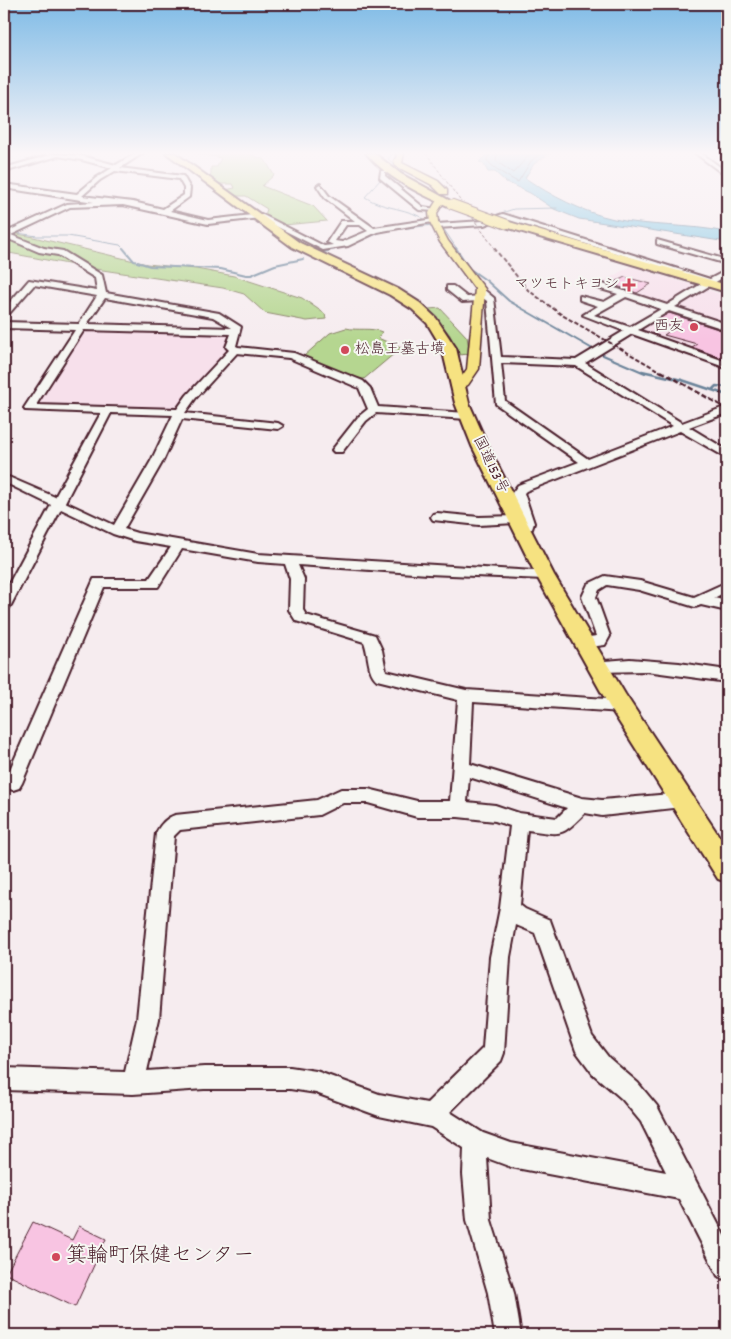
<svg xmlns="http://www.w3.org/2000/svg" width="731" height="1339" viewBox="0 0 731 1339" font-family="Dekko,'Klee One',sans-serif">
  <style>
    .built { fill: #f7e0eb }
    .green { fill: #b5d690; stroke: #807a5e }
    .water { fill: #81c6e3; stroke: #6b8399 }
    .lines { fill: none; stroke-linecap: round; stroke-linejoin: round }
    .shore { stroke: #606275; stroke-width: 1 }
    .stream-far2 { stroke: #6b8399; stroke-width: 1 }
    .stream-far1 { stroke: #6b8399; stroke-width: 2 }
    .stream { stroke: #6b8399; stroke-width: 2.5 }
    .building { fill: #f8c4e2; stroke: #4a1f2b }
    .minor-casing { stroke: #4a1f2b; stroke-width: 4 }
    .major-casing { stroke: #4a1f2b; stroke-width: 3 }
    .highway-casing { stroke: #4a1f2b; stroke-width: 4 }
    .minor { fill: #f6f6f2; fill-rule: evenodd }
    .major { fill: #f6e281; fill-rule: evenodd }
    .highway { fill: #f6e281; fill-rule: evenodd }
    .rail-far2 { stroke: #4a1f2b; stroke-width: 1; stroke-dasharray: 3 2; stroke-linecap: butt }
    .rail-far1 { stroke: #4a1f2b; stroke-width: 2; stroke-dasharray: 4.5 2; stroke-linecap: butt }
    .rail { stroke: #4a1f2b; stroke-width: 2.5; stroke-dasharray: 5.5 2.5; stroke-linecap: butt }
    .highway-bridge-casing { stroke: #4a1f2b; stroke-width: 11; stroke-linecap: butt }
    .highway-bridge { stroke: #f6e281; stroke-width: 9 }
    .poi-dot { fill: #d1495b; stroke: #f6f6f2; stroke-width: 2 }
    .labels { text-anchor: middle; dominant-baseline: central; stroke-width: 4; stroke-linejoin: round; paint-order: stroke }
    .far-poi-label { font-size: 15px; fill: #4a1f2b; stroke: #f6f6f2; text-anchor: end }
    .far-street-label { font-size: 15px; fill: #4a1f2b; stroke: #f6f6f2 }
    .near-poi-label { font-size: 21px; fill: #4a1f2b; stroke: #f6f6f2; text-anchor: start }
  </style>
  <rect width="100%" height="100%" fill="#f6ecef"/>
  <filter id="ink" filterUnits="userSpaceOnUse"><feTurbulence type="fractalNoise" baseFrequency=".02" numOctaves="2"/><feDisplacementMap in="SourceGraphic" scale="10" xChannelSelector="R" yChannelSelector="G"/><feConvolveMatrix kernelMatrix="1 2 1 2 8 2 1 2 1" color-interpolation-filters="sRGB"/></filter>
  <g filter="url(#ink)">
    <!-- built -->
    <path class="built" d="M631,266L727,296V364L632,330L667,308L597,285Z
      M82,328L237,331L231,347L180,412L29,408Z"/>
    <!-- green -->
    <path class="green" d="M197,153H247L265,160L274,175L262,186L313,206L327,221L284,225L265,215L267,209L246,196H234L225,190L235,188L233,184H218L208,178L211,174V167H217L221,158Z
      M4,232L29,236L147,264L196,269L234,276L302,298L325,314L326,319L307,321L265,313L244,294L223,288L89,268L4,252Z
      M440,308L467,337L470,354L458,355L450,335L429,309Z
      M346,328C358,331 371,327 382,332L378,338L401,348L364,379L349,376L304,356L330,333Z"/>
    <!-- water -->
    <path class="water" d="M488,153H550L534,164L525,178C552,196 582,212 614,219C651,227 689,224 725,232L727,234V242L579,219L554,209L530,193L506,182L495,172H488L483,163L479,162Z"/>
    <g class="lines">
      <!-- shore -->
      <path class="shore" d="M490,153L487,160C490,166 511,179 518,182L531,161L541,153
        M497,153L496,161L513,173L531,153"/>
      <!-- stream-far2 -->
      <path class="stream-far2" d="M392,154L388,159L404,173
        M389,178L380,180L365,197C384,210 409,207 427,221
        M492,216L514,209L557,208
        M466,222L484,219
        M443,228L457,249
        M4,231L37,236H68L120,245L124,249
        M335,249L354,244L384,231L449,223"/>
      <!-- stream-far1 -->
      <path class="stream-far1" d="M123,248L134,261L150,266L221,269L246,275H251L275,265L303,259
        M456,248L470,269L487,281L509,301L603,355L645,373
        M324,252L339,248"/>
      <!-- stream -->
      <path class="stream" d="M642,371L682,380L712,390L716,386L727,387
        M712,390L727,395"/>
    </g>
    <!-- building -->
    <path class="building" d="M625,277L651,284L637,293L611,284Z
      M669,313L727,332V360L692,347L697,344L664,335L674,328L655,321Z
      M33,1222L72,1240L79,1226L106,1239L75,1307L6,1274Z"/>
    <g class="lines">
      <defs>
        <path id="minor" d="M43,153L82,156L116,165L136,153H143L120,168L183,176L190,188L189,197L170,211L208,220L261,214L324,246L333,245L327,242L341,221H355L325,198L317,186L320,184L329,196L374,228L434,219L438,221L377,232L348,246L323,250L260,218L208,224L123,205L70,207L11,235L44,248L63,251L102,275L106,293L219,313L241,327L236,346L238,347L294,353L363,381L370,388L378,407L467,413L472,416L467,419L376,413L366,421L342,452H334L332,450L358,417L368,409L359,388L289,358L237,353L195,399L185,413L278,423L283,426L278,429L182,419L163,461L124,529L137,533L258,554L550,572L552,575L550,578L545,579L428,574L298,565L304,579L303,610L306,615L375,635L382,650L386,671L466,690L622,700L628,702L630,706L628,710L622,712L473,702L470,764L582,798L602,800L682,793L688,795L691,800L688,805L682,807L602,816L585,813C559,839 562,834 527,830L520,905L525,909L550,920L592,1036L609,1058L638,1083L657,1106L727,1241V1280L718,1276L679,1199L511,1167L487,1158L491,1220L514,1293L521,1335H495L488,1293L467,1220L463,1174L464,1148L431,1127L379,1116L316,1093L290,1089H204L133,1094L4,1090V1068L125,1072L137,1019L156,833C160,825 166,818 175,815L317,800L341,789H368L417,801H450L458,700L377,680C367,672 369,654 364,642L296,621L289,610L290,579L285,564L258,562L182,549L158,587H104L22,783L19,788L13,790L7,788L4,783L94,579H149L171,547L135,541L113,534L61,509L11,605L9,608L4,610V593L51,505L4,482V475L55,497L101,413L25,410L24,408L75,330L4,328V322L79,324L97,296L34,285L7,316L4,317V309L29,280L97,291L95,278L58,255L39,252L4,237V233L67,204L94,202L4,188V184L77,194L96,178L112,168L82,160L58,156L4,172V168L50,155ZM115,171L179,179L184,188V195L163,209L133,202L82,196L100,180ZM346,225H360L368,231L342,242L335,241ZM105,298L213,317L232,328L87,324ZM84,330L231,334L226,347L229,350L187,395L177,409L36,405ZM111,413L173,415L151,461L114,525L65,502ZM469,777L567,808L557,818L519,813L495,805L467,802ZM343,803H368L417,817H458L495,821L510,826L500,908L490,957L483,1048L427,1103L379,1094L316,1071L290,1067H204L147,1071L159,1019L174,836L180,830L319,815ZM516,925L535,933L576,1051L593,1074L622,1099L641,1122L666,1172L511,1143L483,1133L450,1112L501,1061L504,1053L510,957Z
          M695,153H701L727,172V177Z
          M381,171H385V176L423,207L436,209V211L419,210L380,178Z
          M503,214L710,279L727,270V275L675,307L727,324V330L669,311L638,330L727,362V368L632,334L585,363L682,423L727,406V413L689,427L727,450V458L680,431L526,491L524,493L534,523L532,529L517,530L515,527L522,523L521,521L516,523L479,525L433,520L431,517L433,514L437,513L479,517L520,516L512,493L518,485L579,462L496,404L487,301L483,298L479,301L462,302L447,290V286H453L467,297L481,296L476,291L483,289L494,298L501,357L576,360L624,331L583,315L598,306L580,300V296L604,302L618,294L594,287V283H600L667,305L706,281L503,218L484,225L437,228L433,226L437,224L483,221ZM626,297L661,309L630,327L594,315ZM501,363L576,366L673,426L588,459L505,401Z
          M657,240L727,260V264L657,244Z
          M605,576L640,581L694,597L727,582V591L714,598L727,601V611L701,605L695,607L639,590L607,585L599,590L596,597L610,636L605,645L582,648L577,647L575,643L577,639L596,636L582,597L588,584Z
          M630,659L679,663L727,670V682L646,671L597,672L592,670L590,666L592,662Z"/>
        <path id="major" d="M395,153H404L402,163L438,181L447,190V194H441L432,185L396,166L394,161L397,156Z
          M437,200L444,202L437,213L438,222L448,241L485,289L479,369L468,385L457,390L451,386L460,379L467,369L475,289L440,242L430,222L429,213Z"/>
        <path id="highway" d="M166,153H175L300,243L398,289L420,303L436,318L456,348L469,403L488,446L554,575L625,694L727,848V882L718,879L609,706L536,575L472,446L455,403L442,348L427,323L412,309L390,295L292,247Z
          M366,153H374L401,174L456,204L451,207L448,206C418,193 387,178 366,153Z
          M506,221L727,285V292L502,226V222Z"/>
      </defs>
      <!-- minor casing -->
      <use href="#minor" class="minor-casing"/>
      <!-- major casing -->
      <use href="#major" class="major-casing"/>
      <!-- highway casing -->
      <use href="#highway" class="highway-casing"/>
      <!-- minor -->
      <use href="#minor" class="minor"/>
      <!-- major -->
      <use href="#major" class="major"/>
      <!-- highway -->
      <use href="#highway" class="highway"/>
      <!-- rail-far2 -->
      <path class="rail-far2" d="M426,153L495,249"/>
      <!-- rail-far1 -->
      <path class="rail-far1" d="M494,248L528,290L562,315L663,373"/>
      <!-- rail -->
      <path class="rail" d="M661,371L727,409"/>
      <defs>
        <path id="highway-bridge" d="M451,204L506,224"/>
      </defs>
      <!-- highway-bridge casing -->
      <use href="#highway-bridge" class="highway-bridge-casing"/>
      <!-- highway-bridge -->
      <use href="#highway-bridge" class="highway-bridge"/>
    </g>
  </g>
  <!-- sky -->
  <linearGradient id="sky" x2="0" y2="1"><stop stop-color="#7fbbe6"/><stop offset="0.45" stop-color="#fbf6f8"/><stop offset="1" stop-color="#fbf6f8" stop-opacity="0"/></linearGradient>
  <rect width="731" height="340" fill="url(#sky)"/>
  <!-- markers -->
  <g class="poi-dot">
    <path d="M626.5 277.5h5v5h5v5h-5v5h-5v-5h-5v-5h5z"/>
    <circle cx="694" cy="327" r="5"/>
    <circle cx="345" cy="350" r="5"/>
    <circle cx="56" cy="1257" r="5"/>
  </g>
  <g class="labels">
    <!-- far-poi labels -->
    <g class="far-poi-label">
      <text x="619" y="285">マツモトキヨシ</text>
      <text x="684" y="327">西友</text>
      <text x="355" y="350" text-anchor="start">松島王墓古墳</text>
    </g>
    <!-- far-street labels -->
    <g class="far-street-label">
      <text transform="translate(490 465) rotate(64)">国道153号</text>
    </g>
    <!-- near-poi labels -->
    <g class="near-poi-label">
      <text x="66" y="1257">箕輪町保健センター</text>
    </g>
  </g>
  <!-- margin -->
  <rect width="731" height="1339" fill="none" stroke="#f6f6f2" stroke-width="20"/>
  <rect x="10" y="10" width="711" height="1319" fill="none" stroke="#4a1f2b" stroke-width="2" filter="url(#ink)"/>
</svg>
